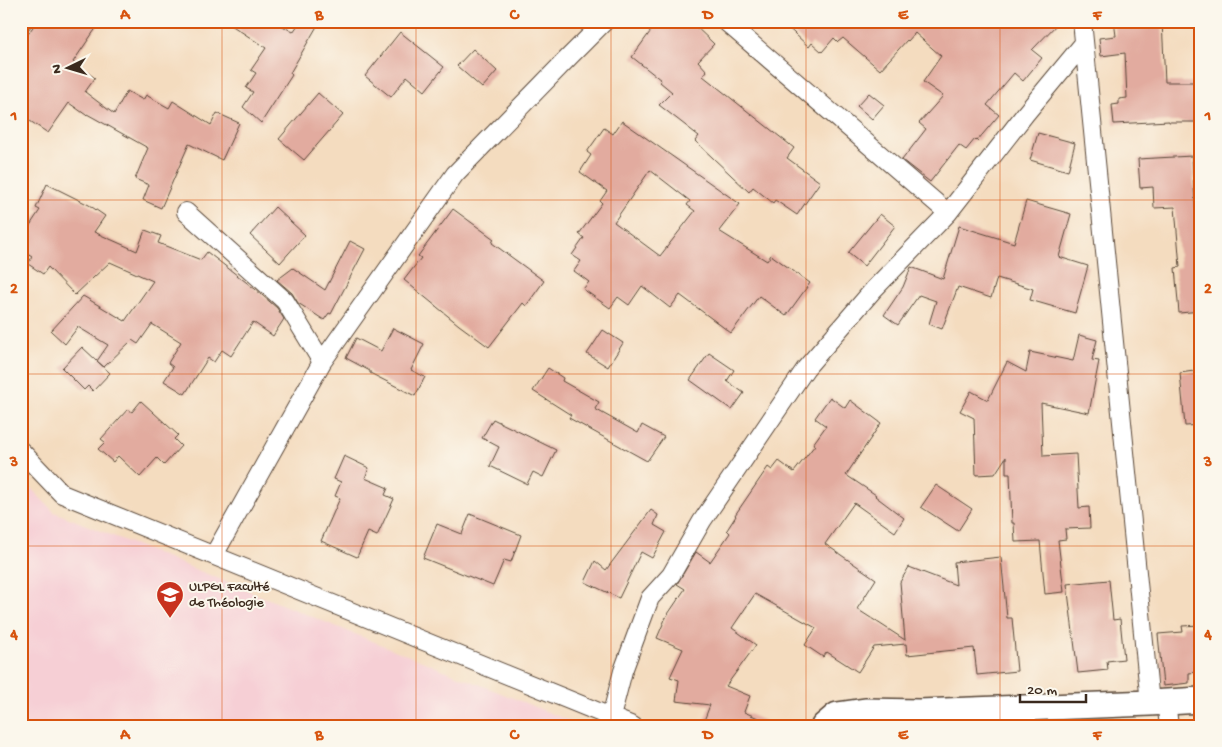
<svg xmlns="http://www.w3.org/2000/svg" width="1222" height="747" viewBox="0 0 1222 747" font-family="'Gochi Hand',sans-serif">
  <style>
    .built { fill: #f6cfd5 }
    .building { fill: #e2ab9f; fill-rule: evenodd }
    .lines { fill: none; stroke-linecap: round; stroke-linejoin: round }
    .minor-casing { stroke: #574536; stroke-width: 20 }
    .secondary-casing { stroke: #574536; stroke-width: 28 }
    .minor { stroke: #fff; stroke-width: 18 }
    .secondary { stroke: #fff; stroke-width: 25 }
    .grid { fill: none; stroke: #d7540e; stroke-width: 1; stroke-opacity: 0.55 }
    .labels { text-anchor: middle; dominant-baseline: central; stroke-width: 4; stroke-linejoin: round; paint-order: stroke }
    .poi-label { font-size: 14px; fill: #3b2a1e; stroke: #fbf7ec; text-anchor: start }
    .neatline { fill: none; stroke: #d7540e; stroke-width: 2 }
    .grid-label { font-size: 16px; text-anchor: middle; font-weight: bold; fill: #d7540e }
  </style>
  <rect width="100%" height="100%" fill="#fbf7ec"/>
  <filter id="ink" filterUnits="userSpaceOnUse"><feTurbulence type="fractalNoise" baseFrequency=".02" numOctaves="2"/><feDisplacementMap in="SourceGraphic" scale="10" xChannelSelector="R" yChannelSelector="G"/><feConvolveMatrix kernelMatrix="1 2 1 2 8 2 1 2 1" color-interpolation-filters="sRGB"/></filter>
  <filter id="wash" filterUnits="userSpaceOnUse"><feTurbulence type="fractalNoise" baseFrequency=".0096" numOctaves="4" result="noise"/><feDisplacementMap in="SourceGraphic" scale="20" xChannelSelector="R" yChannelSelector="G"/><feGaussianBlur stdDeviation="1.12" result="paint"/><feColorMatrix in="noise" values="0 0 0 0 0 0 0 0 0 0 0 0 0 0 0 0 0 1.4 0 .05"/><feComposite in="paint" operator="in"/></filter>
  <g filter="url(#wash)">
    <rect width="100%" height="100%" fill="#f4dcbf"/>
    <!-- built -->
    <path class="built" d="M21,478L54,512L582,726H21Z"/>
    <g id="blocks">
      <!-- building -->
      <path class="building" d="M37,21H101L73,62L95,78L85,92L114,114L127,91L143,100L146,95L169,108L173,101L211,125L217,113L239,123L222,160L189,144L161,208L143,200L149,185L135,179L148,148L87,114L86,115L69,103L48,133L21,115V44Z
        M225,21H274L293,32L301,21H320L290,73L292,75L261,123L243,107L253,92L246,88L256,73L251,70L266,48Z
        M658,21H690L714,44L698,61L707,71L703,76L794,148L787,158L820,182L797,215L775,200L773,203L753,187L749,192L695,141L699,136L659,105L672,92L660,82L661,80L632,57Z
        M781,21H1060L1032,50L1042,58L1023,81L1014,73L987,105L999,115L977,141L975,139L966,150L959,145L930,182L902,160L926,129L919,123L943,96L923,82L941,56L915,33L908,41L907,40L880,70L843,38L838,42L834,38L822,52L812,43L809,47Z
        M1114,21H1162L1165,82H1201V122H1169V121L1114,124L1112,105L1119,104V99L1127,98L1125,53L1101,56L1099,38L1116,36Z
        M400,32L444,67L425,91L407,76L391,97L365,76Z
        M473,49L497,71L482,88L457,66Z
        M318,93L343,115L304,160L279,139Z
        M869,93L884,105L872,119L857,106Z
        M622,121L740,204L719,231L767,261L771,255L810,283L786,316L759,296L731,333L680,295L670,308L642,286L629,305L618,297L610,308L583,289L589,282L574,271L581,261L572,255L584,238L579,234L602,203L600,201L607,191L580,172L591,155L587,152L604,128L613,134ZM650,170L690,201L687,205L695,211L660,256L614,222Z
        M1038,133L1075,143L1068,171L1030,160Z
        M1192,156L1196,218H1201V311L1179,313L1175,268L1180,267L1175,207L1154,208L1153,187L1140,188L1138,159Z
        M47,184L89,205L105,216L94,232L137,251L145,230L161,236L158,243L201,260L207,252L255,289L277,308L284,319L273,336L253,322L231,356L222,350L214,362L208,358L185,394L164,381L173,367L168,363L181,342L152,324L138,344L132,340L104,367L97,361L108,345L78,327L65,344L51,331L83,296L125,321L153,281L110,262L75,295L48,267L43,274L28,264L32,257L21,250V239L40,210L36,208Z
        M1026,201L1071,214L1059,257L1088,266L1075,313L1030,300L1033,289L997,278L991,298L958,287L942,329L929,324L936,301L919,295L898,325L884,315L903,287L911,267L943,279L959,226L1014,243Z
        M275,207L305,235L280,263L250,235Z
        M453,209L494,239L492,243L544,281L526,306L523,303L489,347L459,325L404,280L421,258L418,256Z
        M880,214L895,226L864,266L848,253Z
        M350,241L365,249L331,314L329,313L324,320L298,303L292,293L277,280L293,268L325,290Z
        M393,328L424,344L411,370L425,377L415,396L370,373V371L346,358L356,338L381,351Z
        M603,330L623,343L608,367L587,354Z
        M1079,335L1097,340L1092,360L1099,361L1089,413L1041,403L1043,456L1076,454L1079,508L1089,507L1090,528L1065,529L1066,539L1058,540L1064,592L1045,594L1040,541L1015,542L1014,523H1012L1010,474H1006V457L995,474L976,475L974,418L960,411L971,391L988,400L1007,362L1026,372L1030,352L1073,361Z
        M82,347L110,373L93,391L88,386L84,390L62,368Z
        M709,353L734,370L727,381L744,393L732,410L690,380Z
        M548,368L563,378L562,381L599,402L595,409L638,433L642,425L664,437L647,461L569,418L571,415L533,391Z
        M1201,370V425L1185,426L1180,373Z
        M830,397L845,408L850,400L881,423L846,475L876,495L875,496L904,518L895,532L854,503L825,544L876,579L857,609L905,640L900,582L909,567L956,585L954,562L1001,557L1007,618H1012L1017,671L977,675L974,648L907,655L906,644L874,647L858,672L827,652L823,657L805,645L816,628L755,594L732,628L756,645L726,686L750,696L744,712L777,726H702L710,705L676,701L679,680L670,677L683,649L657,638L666,617L685,589L677,584L696,552L710,562L730,533L727,530L736,516L735,515L768,467L772,470L779,461L794,472L815,445L813,444L826,426L815,418Z
        M141,401L178,435L174,439L181,446L164,465L157,458L140,477L118,456L113,462L98,449L105,442L101,439L128,409L132,412Z
        M493,419L556,450L543,477L533,472L527,484L490,466L499,447L482,438Z
        M344,456L369,468L365,478L388,488L385,495L394,499L377,536L368,532L357,557L321,541L340,498L335,496L341,482L334,479Z
        M936,485L972,509L958,531L921,507Z
        M651,510L658,515L654,525L666,532L652,558L641,552L619,598L585,582L595,561L606,570Z
        M470,514L521,535L511,562L504,560L493,586L423,558L437,524L462,534Z
        M1109,580L1113,620L1120,619L1124,659L1107,661L1108,670L1078,673L1067,584Z
        M1201,625V658H1196L1197,672L1189,673V683L1163,686L1158,634L1183,632L1182,626Z"/>
    </g>
  </g>
  <g filter="url(#ink)">
    <use href="#blocks" fill-opacity="0" stroke="#574536" stroke-width="1"/>
    <g class="lines">
      <defs>
        <path id="minor" d="M725,21L948,213
          M1082,21L1150,703
          M21,23L23,21
          M186,212L285,301L322,362
          M21,451L62,494L633,726
          M214,555L322,362L455,174L570,56L605,21
          M1166,702L1169,726
          M611,717L623,671L650,598L671,575L702,521L806,368L874,289L948,213L1026,113L1084,43"/>
        <path id="secondary" d="M824,726L837,715L865,711L919,712L1150,703L1201,700"/>
      </defs>
      <!-- minor casing -->
      <use href="#minor" class="minor-casing"/>
      <!-- secondary casing -->
      <use href="#secondary" class="secondary-casing"/>
      <!-- minor -->
      <use href="#minor" class="minor"/>
      <!-- secondary -->
      <use href="#secondary" class="secondary"/>
    </g>
  </g>
  <!-- grid -->
  <path class="grid" d="M222,21V726M416,21V726M611,21V726M806,21V726M1000,21V726M21,200H1201M21,374H1201M21,546H1201"/>
  <!-- icons -->
  <defs>
    <symbol id="university-pin" viewBox="-11 -11 22 30"><path d="M0 17L-7.5 6A9.5 9.5 0 1 1 7.5 6Z" fill="#c8321e" stroke="#fbf7ec"/><path d="M0-5L7-2L0 1L-7-2ZM-4 1L0 2.5L4 1V4Q0 6-4 4Z" fill="#fff"/></symbol>
  </defs>
  <g fill-rule="evenodd">
    <use href="#university-pin" x="154" y="579" width="32" height="43"/>
  </g>
  <g class="labels">
    <!-- poi labels -->
    <g class="poi-label">
      <text x="189" y="587">ULPGL Faculté<tspan x="189" dy="16">de Théologie</tspan></text>
    </g>
  </g>
  <!-- margin -->
  <rect width="1222" height="747" fill="none" stroke="#fbf7ec" stroke-width="55"/>
  <!-- north arrow -->
  <g transform="translate(68 68) rotate(265)" stroke="#fbf7ec" stroke-width="4" paint-order="stroke">
  <path d="M0-4L9 19L0 12L-9 19Z" fill="#3b2a1e"/>
  <text y="-8" font-size="14" font-weight="bold" text-anchor="middle" fill="#3b2a1e">N</text>
  </g>
  <!-- scale -->
  <path d="M1020 694v8h66v-8" fill="none" stroke="#3b2a1e" stroke-width="2.5"/>
  <text x="1027" y="694" font-size="15" fill="#3b2a1e" stroke="#fbf7ec" stroke-width="4" paint-order="stroke">20 m</text>
  <rect x="28" y="28" width="1166" height="692" class="neatline"/>
  <g class="grid-label">
    <text x="125" y="19">A</text>
    <text x="319" y="19">B</text>
    <text x="514" y="19">C</text>
    <text x="708" y="19">D</text>
    <text x="903" y="19">E</text>
    <text x="1097" y="19">F</text>
    <text x="14" y="120">1</text>
    <text x="1208" y="120">1</text>
    <text x="14" y="293">2</text>
    <text x="1208" y="293">2</text>
    <text x="14" y="466">3</text>
    <text x="1208" y="466">3</text>
    <text x="14" y="639">4</text>
    <text x="1208" y="639">4</text>
    <text x="125" y="739">A</text>
    <text x="319" y="739">B</text>
    <text x="514" y="739">C</text>
    <text x="708" y="739">D</text>
    <text x="903" y="739">E</text>
    <text x="1097" y="739">F</text>
  </g>
</svg>
